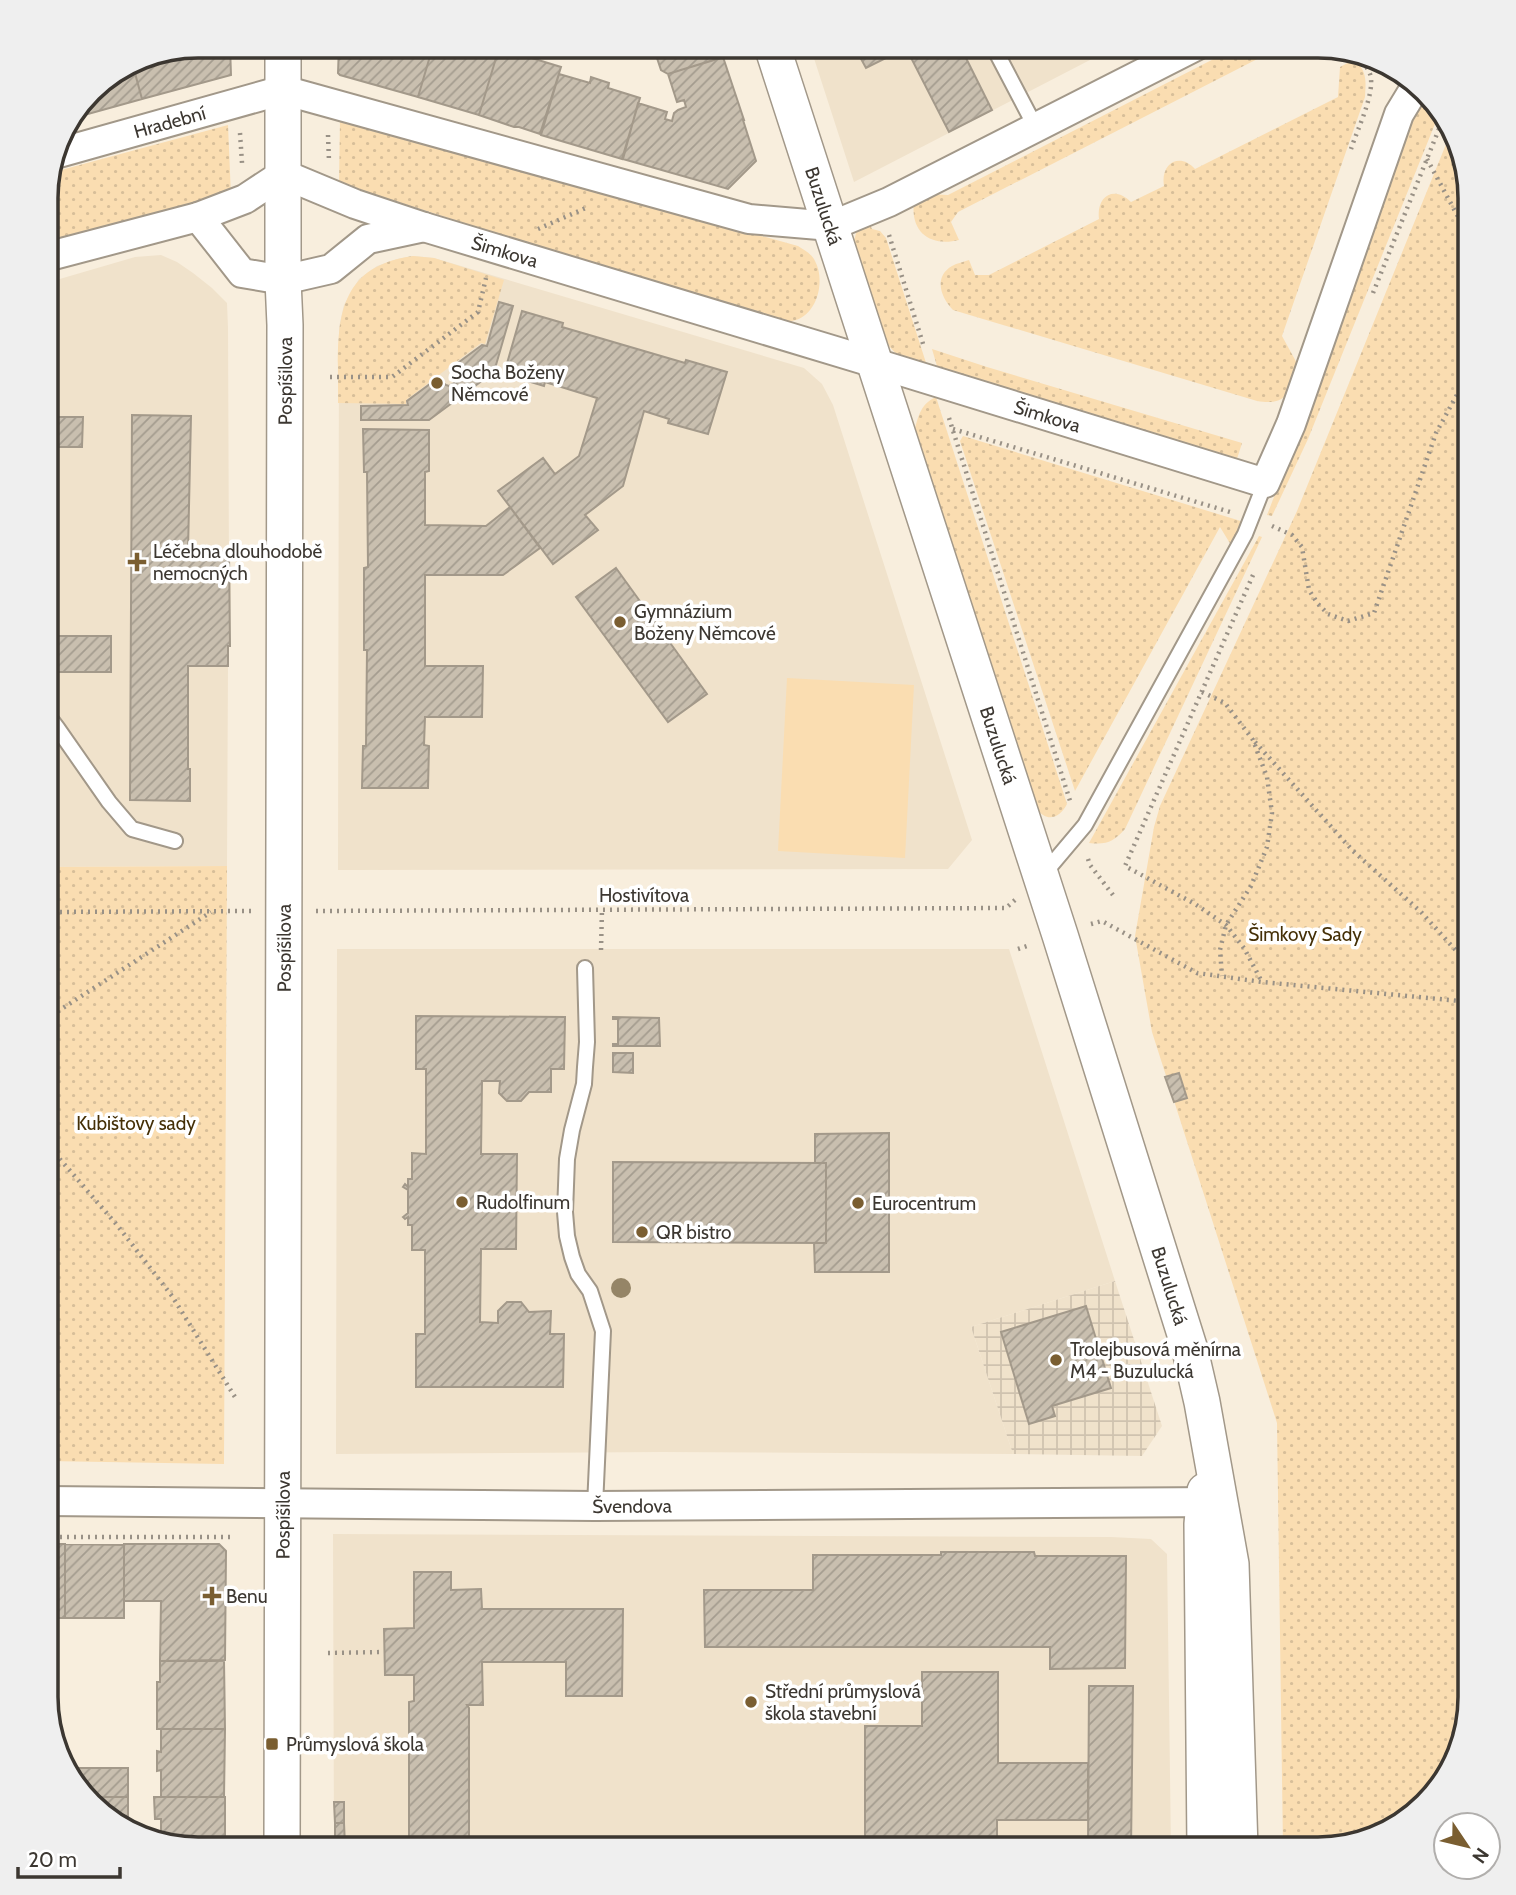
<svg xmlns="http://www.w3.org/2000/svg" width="1516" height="1895" viewBox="0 0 1516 1895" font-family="Cabin,sans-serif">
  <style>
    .built { fill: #f0e2cb }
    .industrial { fill: url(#industrial-grid) }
    .green { fill: url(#green-dots) }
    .pitch { fill: #faddb1 }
    .building { fill: url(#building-hatch); stroke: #a3998a; stroke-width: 2 }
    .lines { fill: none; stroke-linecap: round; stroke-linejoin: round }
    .service-casing { stroke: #a29889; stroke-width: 18 }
    .minor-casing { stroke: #a29889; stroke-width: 32 }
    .tertiary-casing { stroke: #a29889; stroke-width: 38 }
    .path { stroke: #999186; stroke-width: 4.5; stroke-dasharray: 2 5; stroke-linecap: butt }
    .service { stroke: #fff; stroke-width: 14 }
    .minor { stroke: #fff; stroke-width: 28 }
    .tertiary { stroke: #fff; stroke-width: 35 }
    .tree { fill: #958567 }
    .poi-dot { fill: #7a5e31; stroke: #fff; stroke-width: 2.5 }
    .labels { text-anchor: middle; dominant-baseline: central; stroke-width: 7; stroke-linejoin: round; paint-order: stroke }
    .street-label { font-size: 19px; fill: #3c3731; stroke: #fff }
    .poi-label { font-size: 19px; fill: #3c3731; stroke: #fff; text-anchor: start }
    .park-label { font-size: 19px; fill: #442f06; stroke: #fff }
    .rim { fill: none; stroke: #3c3731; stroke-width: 3.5 }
  </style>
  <defs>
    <pattern id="industrial-grid" width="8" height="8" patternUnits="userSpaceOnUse" patternTransform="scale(1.75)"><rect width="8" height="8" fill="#f0e2cb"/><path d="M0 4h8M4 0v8" fill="none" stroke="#cfc2af"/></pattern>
    <pattern id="green-dots" width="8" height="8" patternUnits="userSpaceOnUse" patternTransform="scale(1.75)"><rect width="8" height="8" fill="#faddb1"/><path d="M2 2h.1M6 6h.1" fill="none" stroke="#d7be99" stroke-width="1.8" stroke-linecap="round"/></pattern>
    <pattern id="building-hatch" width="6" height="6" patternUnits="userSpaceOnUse" patternTransform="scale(1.75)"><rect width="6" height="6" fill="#c9bfaf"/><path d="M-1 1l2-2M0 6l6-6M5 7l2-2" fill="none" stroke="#a49c8f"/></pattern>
  </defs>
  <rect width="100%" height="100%" fill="#f8eedd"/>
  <!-- built -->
  <path class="built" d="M810,46H1117L854,182Z
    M161,255L177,262L193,273L212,288L227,303L228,328L229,571L231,572L230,646H228V666L227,866L46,867V283L135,257Z
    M413,256L434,258L804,368L822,384L833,405L972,840L948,869L338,870L339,327L344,305L359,279L377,266L397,259Z
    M337,949H1009L1115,1281L971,1327L1013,1454L662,1452L336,1454Z
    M333,1534L1111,1537L1151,1539L1167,1554L1171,1849H334Z"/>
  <!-- industrial -->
  <path class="industrial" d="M1115,1281L1162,1426L1142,1456L1013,1454L971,1327Z"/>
  <!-- green -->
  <path class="green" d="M1239,46H1283L958,212L951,222L959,240C931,247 910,233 914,202L927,194L948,195Z
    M1355,59C1367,73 1366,79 1365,97L1282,336L1299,367C1291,392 1287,406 1257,401L953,310C941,298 933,277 952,266C957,263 964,262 969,260L975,275H989L1099,219C1096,196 1114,185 1131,202L1164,186C1160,163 1180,152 1195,169L1338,97L1340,67Z
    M1426,95L1441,109L1308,439L1272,516L1267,515L1325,366L1403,138L1416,108Z
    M340,120L798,246C804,250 812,254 815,261C826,281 817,317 792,321C786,323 780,322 774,322L339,183Z
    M228,125L231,196L46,243V187L50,173Z
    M1451,132L1470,198L1469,206L1470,207V1698L1450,1773L1403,1824L1319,1849H1283L1277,1423L1152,1032L1135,936L1154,827L1160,806L1297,511Z
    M869,222L872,229L880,231L886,238L928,369L898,356L889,346L853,244L857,230Z
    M413,256L434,258L504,280L485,344L481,343L406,400V404L338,403C339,336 327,268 413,256Z
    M932,349L987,367L1242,443L1236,462L939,373Z
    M936,397L1067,804C1060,818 1047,823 1037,809L915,428C919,414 922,403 936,397Z
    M963,436L1244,522L1231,545L1220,527L1075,791L960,441Z
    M1259,536L1262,537L1125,829C1113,842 1107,845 1089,843Z
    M227,866L224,1464L46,1461V867Z"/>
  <!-- pitch -->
  <path class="pitch" d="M787,678L914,685L905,858L778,851Z"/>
  <!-- building -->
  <path class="building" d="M198,46H230L231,75L142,99L132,62L140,57Z
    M339,46H433L418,97L340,75L338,73Z
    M433,46H489L499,48L479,115L418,97Z
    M653,46H720L724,57L668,74L661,70Z
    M854,46H905L906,48L866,68Z
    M905,46H960L992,110L949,132Z
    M499,48L561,67L540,134L519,127H514L479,115Z
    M723,57L744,120H743L756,161L728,189L623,159L638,103L667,112L665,119L672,121L674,113L678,110L686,107L684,100L677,102L668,74Z
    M132,62L142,99L70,119L97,84Z
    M559,74L590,83L591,77L609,83L608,88L640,98L622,159L541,135Z
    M499,302L513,306L494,372L429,420H361V406L408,405L407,401L438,378L446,385L449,386L454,383L456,377L451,368L482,345L487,346Z
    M522,311L563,323L562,327L685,363L686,360L727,372L708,434L668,423L669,419L644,411L623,486L585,515L598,530L553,564L498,491L543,458L555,474L579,456L597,398L545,382L544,386L504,374Z
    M132,415L191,416L188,551H229L230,646H228V666H188V769H190V801L130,800Z
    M55,417H83L82,447H55Z
    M363,429L429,430V471L425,472V525L486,526L510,507L540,548L503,575H425V666H483L482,717H425L424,745L429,746L428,788H362L363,746H366L367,650H364V568L368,567L367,472H364Z
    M616,568L707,694L668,722L576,597Z
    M46,636H111V672H46Z
    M416,1016L565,1017L564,1069H551V1092H529L521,1101H507L499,1093L500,1081H482L481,1154H517L516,1249H481L480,1322L498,1323V1311L507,1302H521L529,1312L551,1311L550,1334H564L563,1387H416V1334H425V1250H412V1225H408V1217L405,1219L403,1217L408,1213V1190L403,1187L405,1184L408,1187V1179H412V1153L426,1154V1069H416Z
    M613,1017L659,1018L660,1046H613V1044H618V1019H613Z
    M613,1053H633V1073L613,1072Z
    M1179,1073L1187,1098L1174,1102L1165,1077Z
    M889,1133V1272H815L814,1243H826V1163H815V1134Z
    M613,1162L826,1163V1243L613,1242Z
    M1086,1306L1111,1388L1052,1406L1055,1416L1029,1424L1001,1332Z
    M46,1544H65V1618H46Z
    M65,1544L124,1545V1618H65Z
    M124,1544H219L226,1551L225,1660L160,1661L161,1601H124Z
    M941,1552H1034L1035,1556H1126L1125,1668L1050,1669V1647H705L704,1590H813V1555H941Z
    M414,1572H451V1590L481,1589L482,1609H623L622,1696H566V1662H482L483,1705H467L469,1708V1842H467V1844L488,1845V1849H409V1702L414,1701V1675H385L384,1629L414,1628Z
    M160,1661H224L225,1729H157V1682H160Z
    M922,1672H998V1763H1088V1820H997V1849H865V1726H922Z
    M1089,1686H1133L1131,1849H1088Z
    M161,1729H225L224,1797H161V1770L157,1771V1751L161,1752Z
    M67,1768H128V1797H88L71,1782Z
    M88,1797H128V1827H122Z
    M154,1797H225V1849H197L161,1841V1819H155Z
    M334,1802H344V1823H335Z
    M335,1823H344L345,1846L335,1847Z"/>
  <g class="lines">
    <defs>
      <path id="service" d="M993,46L1036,128
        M1149,46L1159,65
        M46,713L58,729L109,802L132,829L175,841
        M1042,876L1085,825L1245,534L1265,483
        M585,968L587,1042L585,1067L584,1084L572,1130L567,1159L565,1212L567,1236L572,1257L578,1274L590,1291L603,1331L595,1506"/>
      <g id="minor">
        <path id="s1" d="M55,154L283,90L749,219L831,226L889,202L1196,46"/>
        <path d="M198,217L242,273L283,280L331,269L368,239L424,227"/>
        <path id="s2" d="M46,257L198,217L245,199L283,174L355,204L424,227L875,363L1265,483L1291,424L1399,114L1416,86"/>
        <path id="s3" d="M46,1501L595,1506L1220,1502"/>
      </g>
      <g id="tertiary">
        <path id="s4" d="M772,46L1060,935L1190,1350L1202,1402L1231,1564L1240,1849"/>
        <path id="s5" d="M282,1849L285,325L283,280V46"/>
        <path d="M1205,1849L1202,1524L1205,1491"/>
      </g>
    </defs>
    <!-- service casing -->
    <use href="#service" class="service-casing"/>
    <!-- minor casing -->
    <use href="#minor" class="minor-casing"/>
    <!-- tertiary casing -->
    <use href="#tertiary" class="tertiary-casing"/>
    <!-- path -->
    <path class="path" d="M240,133L242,163
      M328,135L329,161
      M1351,149C1357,130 1376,92 1370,74C1367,67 1362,61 1358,55
      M1427,159L1470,239
      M538,229L588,207
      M889,235L924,347
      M1373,293L1445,114
      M330,377H392L478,312L486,278
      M949,418L1071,804
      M953,429L1230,512
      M1272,526L1292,535L1302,547L1309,590L1318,604L1328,614L1348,621L1374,613L1436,433L1470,371
      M1253,575L1125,866L1195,904L1226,925L1244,948L1262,982
      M1202,692L1225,703L1253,740L1267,777L1272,813L1267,847L1251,886L1226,925L1220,950L1222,976
      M1255,742L1353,851L1421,912L1470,966
      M1088,859L1090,865L1113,895
      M316,911L1006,908L1015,900
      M46,912L251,911
      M1091,924L1102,921L1197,973L1262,982L1470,1002
      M1018,949L1030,945
      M601,950L602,909
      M46,1019L211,912
      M46,1143L117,1225L172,1296L235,1397
      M46,1537H233
      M328,1653L384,1652"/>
    <!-- service -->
    <use href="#service" class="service"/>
    <!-- minor -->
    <use href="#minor" class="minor"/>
    <!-- tertiary -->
    <use href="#tertiary" class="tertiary"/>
  </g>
  <!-- trees -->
  <circle class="tree" cx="621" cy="1288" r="10"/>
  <!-- markers -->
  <g class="poi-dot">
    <circle cx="437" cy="383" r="7"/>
    <path d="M133.5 551.5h7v7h7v7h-7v7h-7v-7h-7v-7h7z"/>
    <circle cx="620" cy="622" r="7"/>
    <circle cx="462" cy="1202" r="7"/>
    <circle cx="858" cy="1203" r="7"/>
    <circle cx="642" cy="1232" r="7"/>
    <circle cx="1056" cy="1360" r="7"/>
    <path d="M208.5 1585.5h7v7h7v7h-7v7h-7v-7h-7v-7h7z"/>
    <circle cx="751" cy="1702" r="7"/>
    <rect x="265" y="1737" width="14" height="14" rx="3.5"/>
  </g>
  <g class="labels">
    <!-- street labels -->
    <g class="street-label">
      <text stroke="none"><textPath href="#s1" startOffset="119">Hradební</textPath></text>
      <text stroke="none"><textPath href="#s4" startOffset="168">Buzulucká</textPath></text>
      <text stroke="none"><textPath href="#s2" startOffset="488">Šimkova</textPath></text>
      <text stroke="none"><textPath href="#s5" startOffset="1468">Pospíšilova</textPath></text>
      <text stroke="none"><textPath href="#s2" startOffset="1055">Šimkova</textPath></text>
      <text stroke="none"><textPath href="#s4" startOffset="735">Buzulucká</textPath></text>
      <text x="644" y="895">Hostivítova</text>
      <text stroke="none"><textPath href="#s5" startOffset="901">Pospíšilova</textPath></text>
      <text stroke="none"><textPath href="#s4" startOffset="1302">Buzulucká</textPath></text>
      <text stroke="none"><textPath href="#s3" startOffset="586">Švendova</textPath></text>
      <text stroke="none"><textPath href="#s5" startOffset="334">Pospíšilova</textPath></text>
    </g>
    <!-- poi labels -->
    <g class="poi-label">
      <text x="451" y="372">Socha Boženy<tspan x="451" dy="22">Němcové</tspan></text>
      <text x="153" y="551">Léčebna dlouhodobě<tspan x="153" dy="22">nemocných</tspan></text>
      <text x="634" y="611">Gymnázium<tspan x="634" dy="22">Boženy Němcové</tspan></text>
      <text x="476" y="1202">Rudolfinum</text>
      <text x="872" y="1203">Eurocentrum</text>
      <text x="656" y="1232">QR bistro</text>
      <text x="1070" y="1349">Trolejbusová měnírna<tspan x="1070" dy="22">M4 - Buzulucká</tspan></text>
      <text x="226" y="1596">Benu</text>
      <text x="765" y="1691">Střední průmyslová<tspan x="765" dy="22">škola stavební</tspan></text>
      <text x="286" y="1744">Průmyslová škola</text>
    </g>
    <!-- park labels -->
    <g class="park-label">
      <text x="1305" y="934">Šimkovy Sady</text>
      <text x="136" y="1123">Kubištovy sady</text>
    </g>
  </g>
  <!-- crop -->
  <path d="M0 0H1516V1895H0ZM198 58H1318A140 140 0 0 1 1458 198V1697A140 140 0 0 1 1318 1837H198A140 140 0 0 1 58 1697V198A140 140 0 0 1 198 58Z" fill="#efefef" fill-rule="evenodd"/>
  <path class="rim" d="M198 58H1318A140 140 0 0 1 1458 198V1697A140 140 0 0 1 1318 1837H198A140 140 0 0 1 58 1697V198A140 140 0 0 1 198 58Z"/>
  <!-- north arrow -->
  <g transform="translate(1467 1846) rotate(125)"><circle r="33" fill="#ffffff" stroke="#b1afad" stroke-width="2"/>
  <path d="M0-5L12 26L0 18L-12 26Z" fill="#7a5e31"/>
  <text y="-10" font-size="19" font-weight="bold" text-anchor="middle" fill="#3c3731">N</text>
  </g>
  <!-- scale -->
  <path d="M18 1867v10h102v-10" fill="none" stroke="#3c3731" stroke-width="3.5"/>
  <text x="28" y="1867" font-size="21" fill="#3c3731" stroke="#ffffff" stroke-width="5" paint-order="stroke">20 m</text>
</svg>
